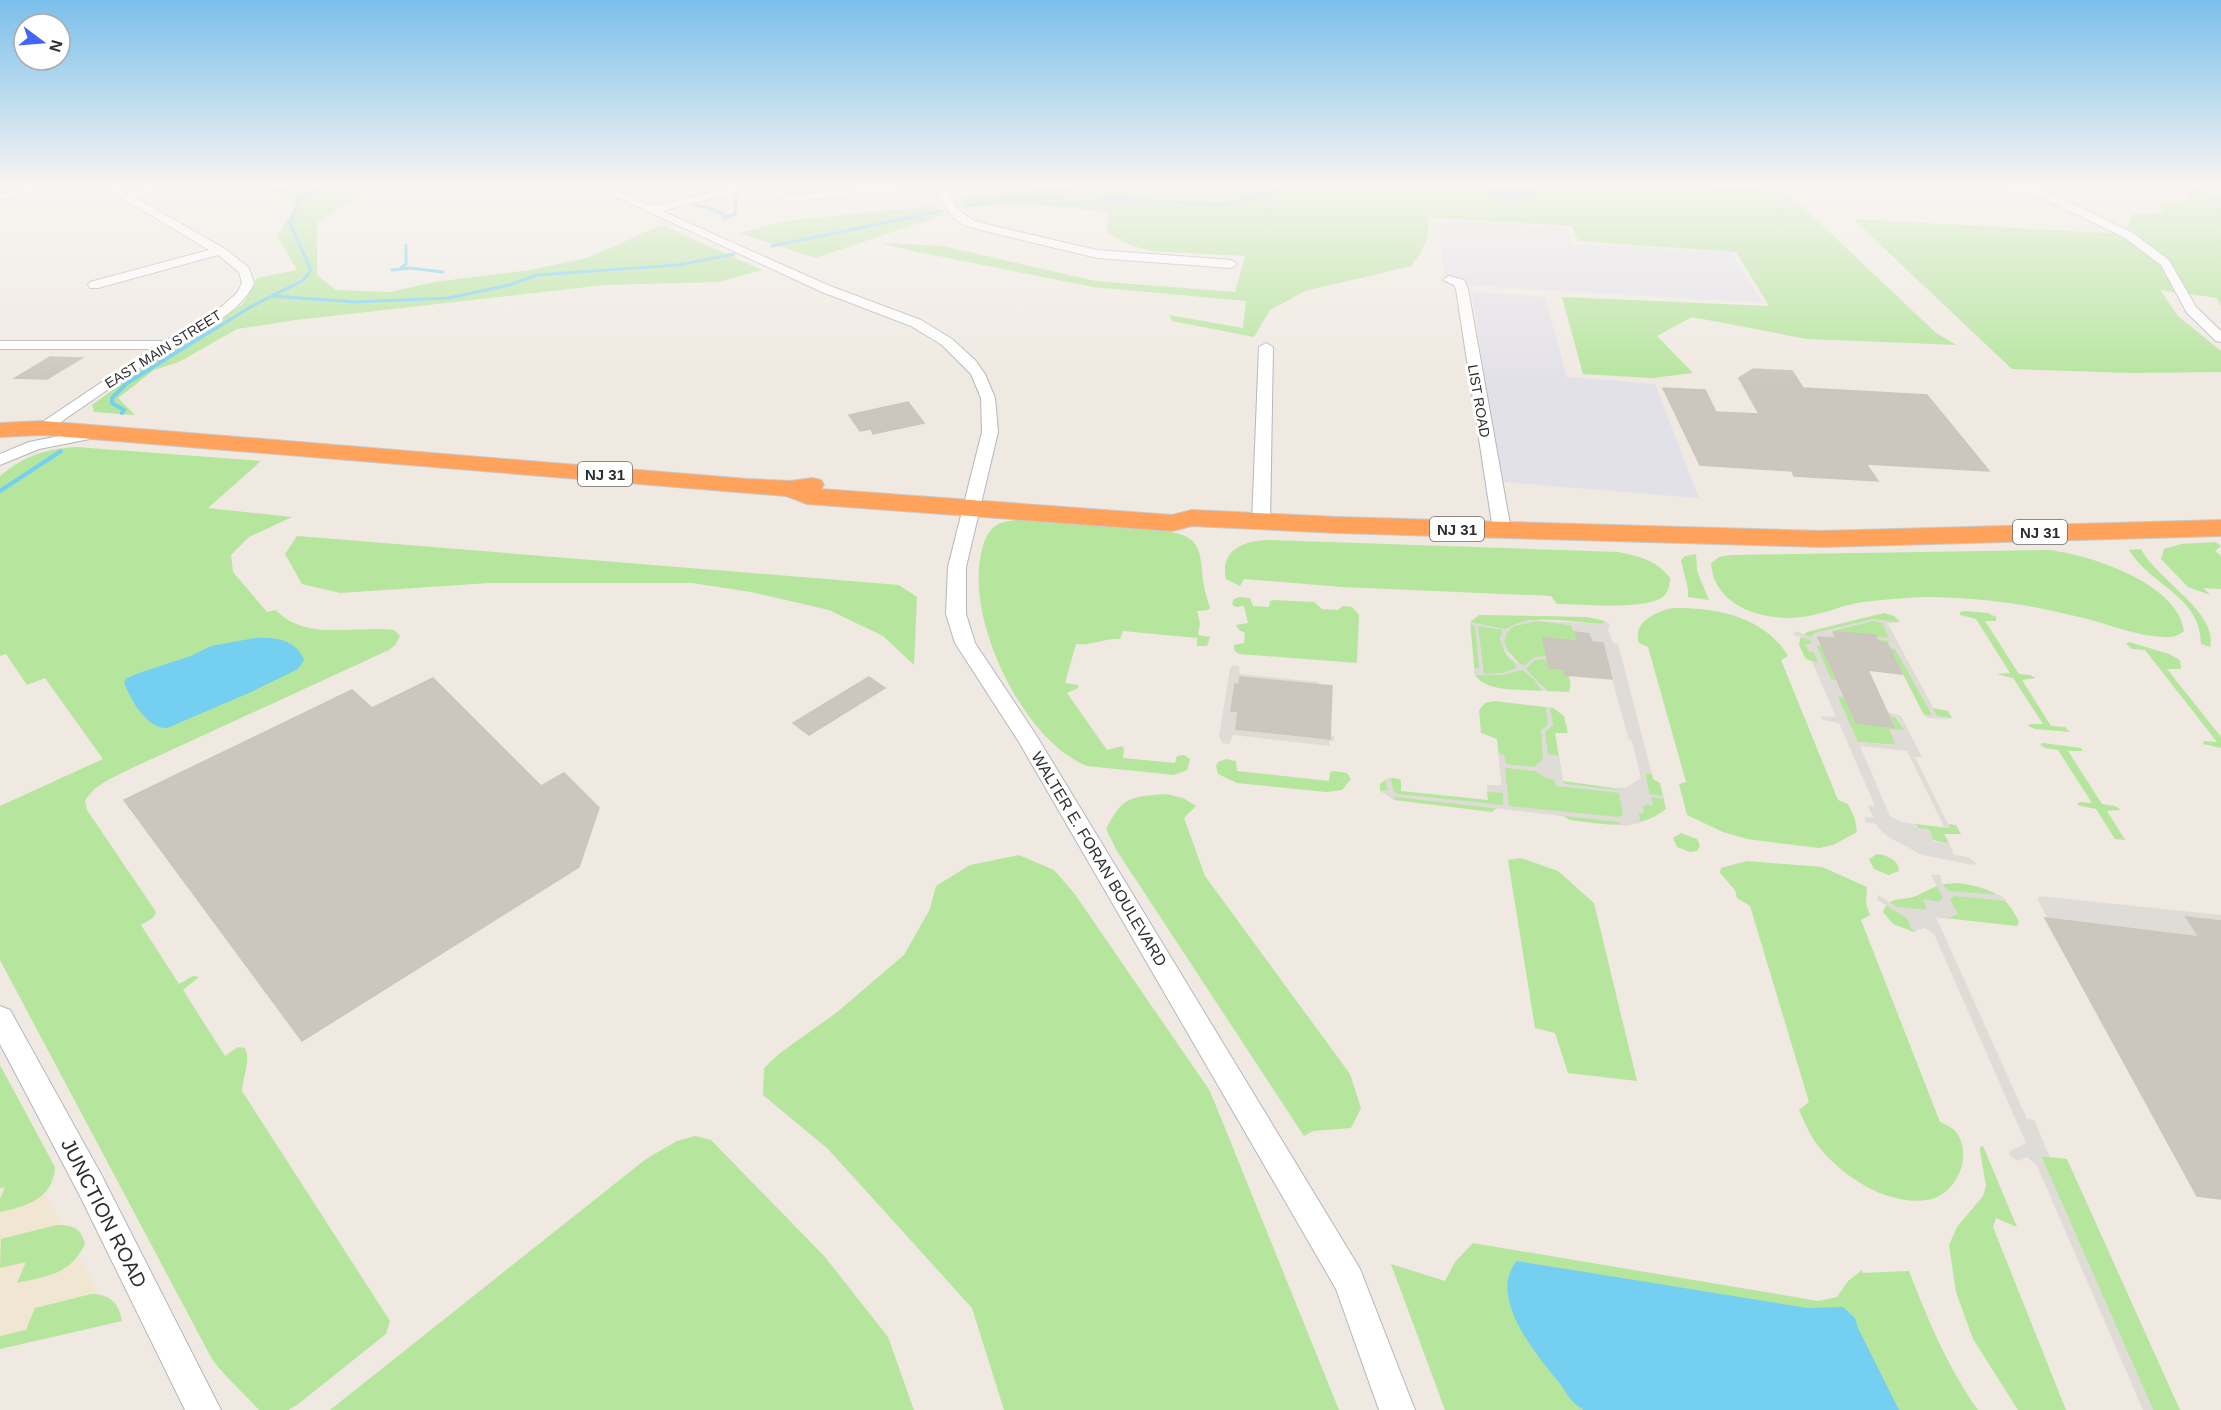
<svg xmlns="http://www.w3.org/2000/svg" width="2221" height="1410" viewBox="0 0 2221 1410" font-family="Arial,sans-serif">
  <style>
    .industrial { fill: #e3e1e8 }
    .education { fill: #f0e6d1 }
    .green { fill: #b6e59e }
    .plaza { fill: #dfdcd8; fill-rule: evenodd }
    .water { fill: #75cff0 }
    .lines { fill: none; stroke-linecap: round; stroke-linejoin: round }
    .stream-far1 { stroke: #75cff0; stroke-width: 3 }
    .stream { stroke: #75cff0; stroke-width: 4 }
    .building { fill: #cbc7bf; stroke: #cbc5ba; stroke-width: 1.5 }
    .minor-casing { stroke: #b4b7c1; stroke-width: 2 }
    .highway-casing { stroke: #c9c9c9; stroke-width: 2 }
    .minor { fill: #fff; fill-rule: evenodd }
    .highway { fill: #ffa35c; fill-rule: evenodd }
    .labels { text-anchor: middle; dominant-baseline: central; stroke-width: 6; stroke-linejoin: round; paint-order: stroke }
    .far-street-label { font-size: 14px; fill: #2e2e2e; stroke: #fff }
    .shield { fill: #fff; stroke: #6d6d6d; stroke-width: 1.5 }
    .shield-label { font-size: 15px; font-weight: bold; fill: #2e2e2e }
    .street-label { font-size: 16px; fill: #2e2e2e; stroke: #fff }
    .near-street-label { font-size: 20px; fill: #2e2e2e; stroke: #fff }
  </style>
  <rect width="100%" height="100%" fill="#efe9e1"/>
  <!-- industrial -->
  <path class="industrial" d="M1437,220L1567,227L1573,244L1731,252L1763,303L1446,284Z
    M1472,292L1545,297L1567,377L1655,384L1699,498L1501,482Z"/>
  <!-- education -->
  <path class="education" d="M0,1108L113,1322L0,1349Z"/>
  <!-- green -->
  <path class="green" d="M289,185H380L317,222V275L336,290L390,292L434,282L530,270L587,258L662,225L762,270L718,282L604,285L296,320L237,329L179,362L154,370L118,398L135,415L94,412L92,405L141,369L243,304L257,278L297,270L277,236L297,205L266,190Z
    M1086,185H1701L1788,193L1936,333L1957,345L1807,339L1692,317L1657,336L1693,373L1652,378L1583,374L1562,297L1769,306L1736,252L1578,241L1572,226L1428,217C1430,239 1424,249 1411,266L1305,291L1270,310L1254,337L1172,321L1169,315L1243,328L1246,301L1093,287L908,250L882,243L943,246L1095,281L1235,292L1245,256L1150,251L1128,244L1107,232L1109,212L1038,205L964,207L963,197Z
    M2183,185L2221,195V307L2217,298L2160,290L2178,316L2221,351V372L2131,373L2012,369L1853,219L2140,235L2127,229L2132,214L2165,213L2157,205L2191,200Z
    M934,206L944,215L815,258L739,233L792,220Z
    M76,447L261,461L208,508L292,517L249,537L231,555L233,572L267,612L276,610C306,642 355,625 394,630L400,636L395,645L389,650L130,769C113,778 95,784 85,801L87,810L156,912L153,918L141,925L179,984L193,976L199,977L183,990L225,1056L238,1047L245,1048C251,1061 243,1076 242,1091L390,1321L386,1334L297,1405L288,1410H259C244,1393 224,1376 212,1359L0,960V806L103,759L45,678L27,685L6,654L0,656V476C24,456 45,449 76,447Z
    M1016,520L1163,531C1200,535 1200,548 1203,580C1204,589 1207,599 1210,608L1208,610L1197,611L1200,623L1198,635L1210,637L1207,646H1197V638L1123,631L1120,639C1104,638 1091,646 1076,644L1065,683L1078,685V688L1067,693L1107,750L1122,746L1124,749L1123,758L1175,763L1177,756L1184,755L1190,759L1187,770L1174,775L1087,766C1023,740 966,621 981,554C986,532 992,522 1016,520Z
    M297,536L899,585L917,597L914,665L883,636L829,610L751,592L692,583H489L340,593L302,584L285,554Z
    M1267,540L1618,552C1638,556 1657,560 1670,578C1670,586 1668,594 1661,598C1642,610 1581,604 1557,604L1551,596L1342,587L1244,579L1240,586L1226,579C1220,550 1243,541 1267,540Z
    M2215,542L2221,546L2215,551L2221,556V589L2204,588L2210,595L2188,587L2161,559L2164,549L2181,544Z
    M2141,549C2157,580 2219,613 2210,647L2201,644C2201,596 2151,586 2129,550Z
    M2049,550C2090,555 2178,583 2184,631C2178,636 2171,638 2163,637C2135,636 2107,623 2079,617C2033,605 1983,598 1935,597C1911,597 1887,599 1863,602C1842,605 1822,615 1801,617C1764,622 1713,606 1711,563L1719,557L1731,555Z
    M1696,554L1697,571L1709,600L1688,597V589L1681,560L1685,556Z
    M1240,597L1250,598L1253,606L1269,607L1270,601L1274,600L1314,602L1322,609L1338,610L1343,606L1352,607L1359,615L1357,663L1239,654L1234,650V645L1244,643L1245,633L1239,630L1236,625L1248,623L1244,606L1235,607L1232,604L1234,599Z
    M1672,608C1715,607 1764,616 1788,656L1781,660L1838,800L1848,804L1855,819L1857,832L1833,845L1819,848L1747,839L1723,832L1687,815L1679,784L1686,782L1648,647L1639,643C1632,622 1656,612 1672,608Z
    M1964,611L1988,613L1996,617V621H1985L2019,674L2030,675L2036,678L2022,680L2051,726L2065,727L2070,732L2035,729L2028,726L2031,724H2043L2013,678L1997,674L2010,673L1976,619L1960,615V612Z
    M1884,613L1894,616L1900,622L1887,623L1933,708L1948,711L1952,718L1924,715L1887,643L1878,642L1874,635L1833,632L1818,637L1855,723L1895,727L1890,716H1895L1905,731L1897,745L1858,742L1819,664L1806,659L1799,645L1800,638L1807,632Z
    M1479,615L1587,617L1605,621L1602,624C1576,623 1513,609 1500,638L1505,652L1510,659L1534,679L1542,691C1522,689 1487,693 1475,675L1470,622Z
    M1540,621L1571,625L1578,641L1543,638L1549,668L1564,669C1570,676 1572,683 1569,692L1547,691C1528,669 1463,625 1540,621Z
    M2129,642L2169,654L2180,660L2181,669H2167L2221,737V748L2203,744L2204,741L2217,742L2145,650L2132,649L2126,644Z
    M1494,701L1553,708L1564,716L1568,733H1555L1563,781L1649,793L1645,773L1652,774L1653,779L1660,783L1666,809C1637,832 1604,824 1570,820L1563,816L1497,808L1492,812L1394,800L1380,790V784C1386,778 1393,776 1401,780V791L1488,800L1487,792L1502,785L1497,739L1481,733L1479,710L1485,703Z
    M2043,743L2081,748L2083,751H2068L2102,804L2115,806L2121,810L2107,811L2125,840L2115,839L2096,809L2077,805L2079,802L2092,803L2058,750L2045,748L2040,745Z
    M1226,759L1236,761L1237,771L1329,781L1330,772L1334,771L1347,773L1351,779L1342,790L1326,792L1237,783L1218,774L1216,766L1218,762Z
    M1166,794L1183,798L1196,806L1184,818L1205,876L1350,1074L1361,1108L1351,1128L1313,1131L1304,1136L1117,851L1106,829C1123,796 1130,797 1166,794Z
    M1916,824L1949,828V824L1956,825L1961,834H1944L1949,843C1936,842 1921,837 1916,824Z
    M1681,833L1697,839L1700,846L1697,851L1690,852L1677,847L1673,838Z
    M1877,854C1887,855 1899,860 1899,871L1889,875L1874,869L1869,859Z
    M1019,855L1054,870L1074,893L1210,1091L1339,1410H1004L972,1308L828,1149L763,1095L764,1068L780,1053L836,1013L904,955L930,909L936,886L970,865Z
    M1521,858L1558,871L1594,903L1637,1081L1568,1073L1555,1033L1535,1028L1508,860Z
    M1747,861L1822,867L1867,887L1866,904L1870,915L1861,920L1940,1122C1945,1124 1952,1127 1956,1132C1974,1156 1956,1196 1927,1200C1887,1206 1842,1176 1819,1147C1810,1136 1805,1123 1799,1110L1809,1102L1750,906L1737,898L1735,890L1720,873L1721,868Z
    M1958,883C1987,887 2007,894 2019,922L2017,926L1935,917L1914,932L1893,924L1883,912C1890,894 1904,902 1918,895C1937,886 1937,884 1958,883Z
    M0,1065L55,1167C53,1199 27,1206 0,1212V1199L5,1187L0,1188Z
    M695,1136L711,1140L825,1257L888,1337L914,1410H330L646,1159L677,1141Z
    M1983,1146L2017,1227L1996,1218L1993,1227L2066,1410H2018L1973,1339L1956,1292L1949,1245L1957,1227L1983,1196L1986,1186L1980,1151V1147Z
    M2041,1156L2067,1159L2180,1410H2153Z
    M57,1225C73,1225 81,1228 85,1244C70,1275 47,1276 17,1283L26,1262L0,1268L1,1239Z
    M1473,1243L1818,1301L1837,1297L1848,1281L1862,1270L1863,1273L1909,1271C1928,1320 1947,1366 1978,1410H1445L1391,1264L1445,1281L1455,1262Z
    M91,1294C110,1294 119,1303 122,1321L0,1349V1336L26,1330L35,1308Z"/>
  <!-- plaza -->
  <path class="plaza" d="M1872,619L1900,622L1887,623L1937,716L1952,719L1928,718L1924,715H1932L1895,649L1889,648L1887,643L1891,641L1876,639L1875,637L1889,638L1882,623L1874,621L1833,631L1836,638L1819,637L1822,646H1817L1831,679L1837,680L1844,697H1838L1858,742L1896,745L1889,729L1904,730L1898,718L1890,716L1888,712L1901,716L1922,757H1915L1950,828L1944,827L1907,751L1860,746L1890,816L1902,822L1916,824L1917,828L1929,829L1934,842L1949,843L1954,855L1969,857L1974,861L1976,864L1973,865L1922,855L1890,838L1880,830L1876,824L1866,822L1864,817L1874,818L1868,806H1875L1839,723L1823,720L1821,716L1836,717L1812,662L1818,663L1814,652H1809L1805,644H1811L1810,640L1793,635L1796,631L1811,637L1814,633Z
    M1528,620L1601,624L1605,621L1610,624L1608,630L1613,643L1618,644L1652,774H1645L1649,794L1664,796L1665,799L1651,797L1653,806L1647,804L1643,807L1644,813H1639L1640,823L1624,826L1618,822L1395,797L1394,800L1380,791L1388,790L1385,780L1391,778L1393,790L1398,794L1503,805V793L1487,792V785H1502L1498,753L1504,755L1506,764L1534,767L1543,759L1541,730L1548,725L1546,707L1550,708L1553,725L1545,732L1548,754L1559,756L1563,782L1566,784L1618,790V787L1625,788L1641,778L1632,741L1629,740L1612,679L1592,642L1589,634L1575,632L1571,625L1540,621L1514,626L1507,632L1504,642L1511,657L1519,664L1525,665L1534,657L1547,656V659L1535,660L1526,669L1547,691H1542L1534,679L1523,670L1501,675H1475V673H1480L1475,672L1474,668H1479L1475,625H1470V622L1505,629ZM1478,626L1503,630L1500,638L1502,645L1517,668L1502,673L1484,674ZM1505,768L1535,771L1544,777L1555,781L1556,786L1619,793L1623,815L1618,817L1509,806Z
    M1233,665L1239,666L1240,674L1318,682V685L1241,677L1239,685H1234L1231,710L1330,739L1331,735L1334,736V741H1329L1330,746L1233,735L1229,744L1222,743L1219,736L1230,669Z
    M1931,875H1940L1942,884L1949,891L2000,895L2007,901L1954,896L1950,900L1958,914L1949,918L1936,917L2027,1119L2034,1120L2050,1157L2041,1156L2153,1410H2143L2037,1166L2027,1157L2018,1161L2009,1155L2010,1151L2026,1143L1934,934L1925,928L1915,931L1911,928L1907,918L1877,900L1878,895L1897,907L1927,910L1923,899L1939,902L1943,898Z
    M2039,896L2221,915V921L2187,918L2199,937L2048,919L2038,900Z"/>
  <!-- water -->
  <path class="water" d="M1489,188L1533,190L1534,196C1522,203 1503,198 1490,194Z
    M255,638C274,637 296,639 304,660L298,669L249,693L167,728C147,729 130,699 124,682L127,678L139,673L191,656L211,646Z
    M1517,1261L1807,1308L1843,1307L1855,1318L1858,1328L1899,1410H1584C1565,1398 1569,1394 1557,1380C1535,1353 1487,1295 1517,1261Z"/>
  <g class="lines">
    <!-- stream-far1 -->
    <path class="stream-far1" d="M1533,190L1564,185
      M696,206L706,207L730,217
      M966,206L1003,199L1059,198L1058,203L1075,204L1110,199L1223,205L1260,196L1286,185
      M724,218L735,214L736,197
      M772,246L942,211
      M401,268L406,264V245
      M392,270L410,268L443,272
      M272,296L355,302L449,298L509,285L537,275L678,265L734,254
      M215,329L252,306L302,281L311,271L290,223L300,199L327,185"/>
    <!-- stream -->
    <path class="stream" d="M122,413L124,410L112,403V398L127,383L217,327
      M0,491L61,451"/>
  </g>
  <!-- building -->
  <path class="building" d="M50,357L82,358L47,379L15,378Z
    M1753,369L1792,371L1803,388L1927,395L1989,471L1866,464L1878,481L1794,476L1792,471L1700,465L1663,388L1705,390L1716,412L1759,414L1739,378Z
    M908,402L924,423L873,434L871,429L860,431L849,415Z
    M1575,632L1589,634L1592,642L1603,643L1612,679L1565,675L1564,669L1549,668L1543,638L1578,641Z
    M1833,632L1875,635L1878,642L1887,643L1902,674L1868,670L1894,727L1856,723L1818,637L1836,638Z
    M869,677L885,688L809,735L793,723Z
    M1240,677L1332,686L1330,739L1236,729L1238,711H1231L1235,684L1239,685Z
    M433,678L541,786L564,773L599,808L579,867L302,1041L124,800L352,690L372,708Z
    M2186,917L2221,921V1199L2197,1196L2045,918L2199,937Z"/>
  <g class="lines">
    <defs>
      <path id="minor" d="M40,185H58L0,200V194Z
        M100,185H112L126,193L158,185H175L174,187L134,197L227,250L249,268L254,283C240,318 176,344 144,365C112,386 80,409 48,431L43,433L35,428L38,425L151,349H0V341H165L221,307L237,293L242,283L239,272L218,255L98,288H90L88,285L90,282L209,250Z
        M591,185H604L652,206L742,185H759L758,187L662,211L830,286L921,320L952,339L975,360L985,374L995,398L998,432L966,567V614L975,643L1036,735L1360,1269L1415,1410H1379L1336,1289L1019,742L955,643L946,614L948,567L982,432L981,398L971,374L942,345L911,326L822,292Z
        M766,185H777L787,194L795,195L861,187L988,185L983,188L948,190C956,208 962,216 981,223L1097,250L1231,260L1237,264L1231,268L1097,258L977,229C953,223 946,212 938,190L861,193L795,201L780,199Z
        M1949,185H2033L2133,233L2169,260L2196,307L2221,331V342L2216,341L2187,313L2161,265L2125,238L2032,193L1954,188Z
        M1449,276L1464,280L1468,289L1511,530L1508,534H1496L1493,530L1456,289L1454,285L1443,280Z
        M1266,343L1273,347L1270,522L1267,526H1255L1252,522L1259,347Z
        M100,428L105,430L108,433L105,436L39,449L0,465V454L29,442Z
        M0,1006L10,1010L102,1176L221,1410H185L80,1196L0,1044Z"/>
      <path id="highway" d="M43,421L748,479L791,481L812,478L821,480L824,485L821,489L1172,515L1192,510L1337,517L1821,531L2221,520V536L1821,547L1337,533L1192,526L1172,531L807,504L786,496L43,435L0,437V423Z"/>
    </defs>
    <!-- minor casing -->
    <use href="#minor" class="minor-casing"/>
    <!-- highway casing -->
    <use href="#highway" class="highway-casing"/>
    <!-- minor -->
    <use href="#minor" class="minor"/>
    <!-- highway -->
    <use href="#highway" class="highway"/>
  </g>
  <!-- sky -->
  <linearGradient id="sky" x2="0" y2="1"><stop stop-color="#7abfeb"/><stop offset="0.48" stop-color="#f8f5f2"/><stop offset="1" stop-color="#f8f5f2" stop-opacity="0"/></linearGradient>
  <rect width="2221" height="382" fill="url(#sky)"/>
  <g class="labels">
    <!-- far-street labels -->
    <g class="far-street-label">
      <text transform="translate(163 349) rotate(-32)">EAST MAIN STREET</text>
      <text transform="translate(1479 401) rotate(80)">LIST ROAD</text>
    </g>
    <!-- shield labels -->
    <g class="shield">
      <rect x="578" y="462" width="54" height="24" rx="4.5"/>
      <rect x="1430" y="517" width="54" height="24" rx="4.5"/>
      <rect x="2013" y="520" width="54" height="24" rx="4.5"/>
    </g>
    <g class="shield-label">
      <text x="605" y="474">NJ 31</text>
      <text x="1457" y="529">NJ 31</text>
      <text x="2040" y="532">NJ 31</text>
    </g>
    <!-- street labels -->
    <g class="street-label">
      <text transform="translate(1099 859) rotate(59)">WALTER E. FORAN BOULEVARD</text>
    </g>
    <!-- near-street labels -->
    <g class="near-street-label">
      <text transform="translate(104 1213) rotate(63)">JUNCTION ROAD</text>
    </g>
  </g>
  <!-- north arrow -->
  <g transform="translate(42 42) rotate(106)"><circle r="28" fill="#ffffff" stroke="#ababab" stroke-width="1.5"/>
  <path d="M0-4.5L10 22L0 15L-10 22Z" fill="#4264fb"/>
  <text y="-9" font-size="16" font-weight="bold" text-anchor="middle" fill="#2e2e2e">N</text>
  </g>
</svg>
